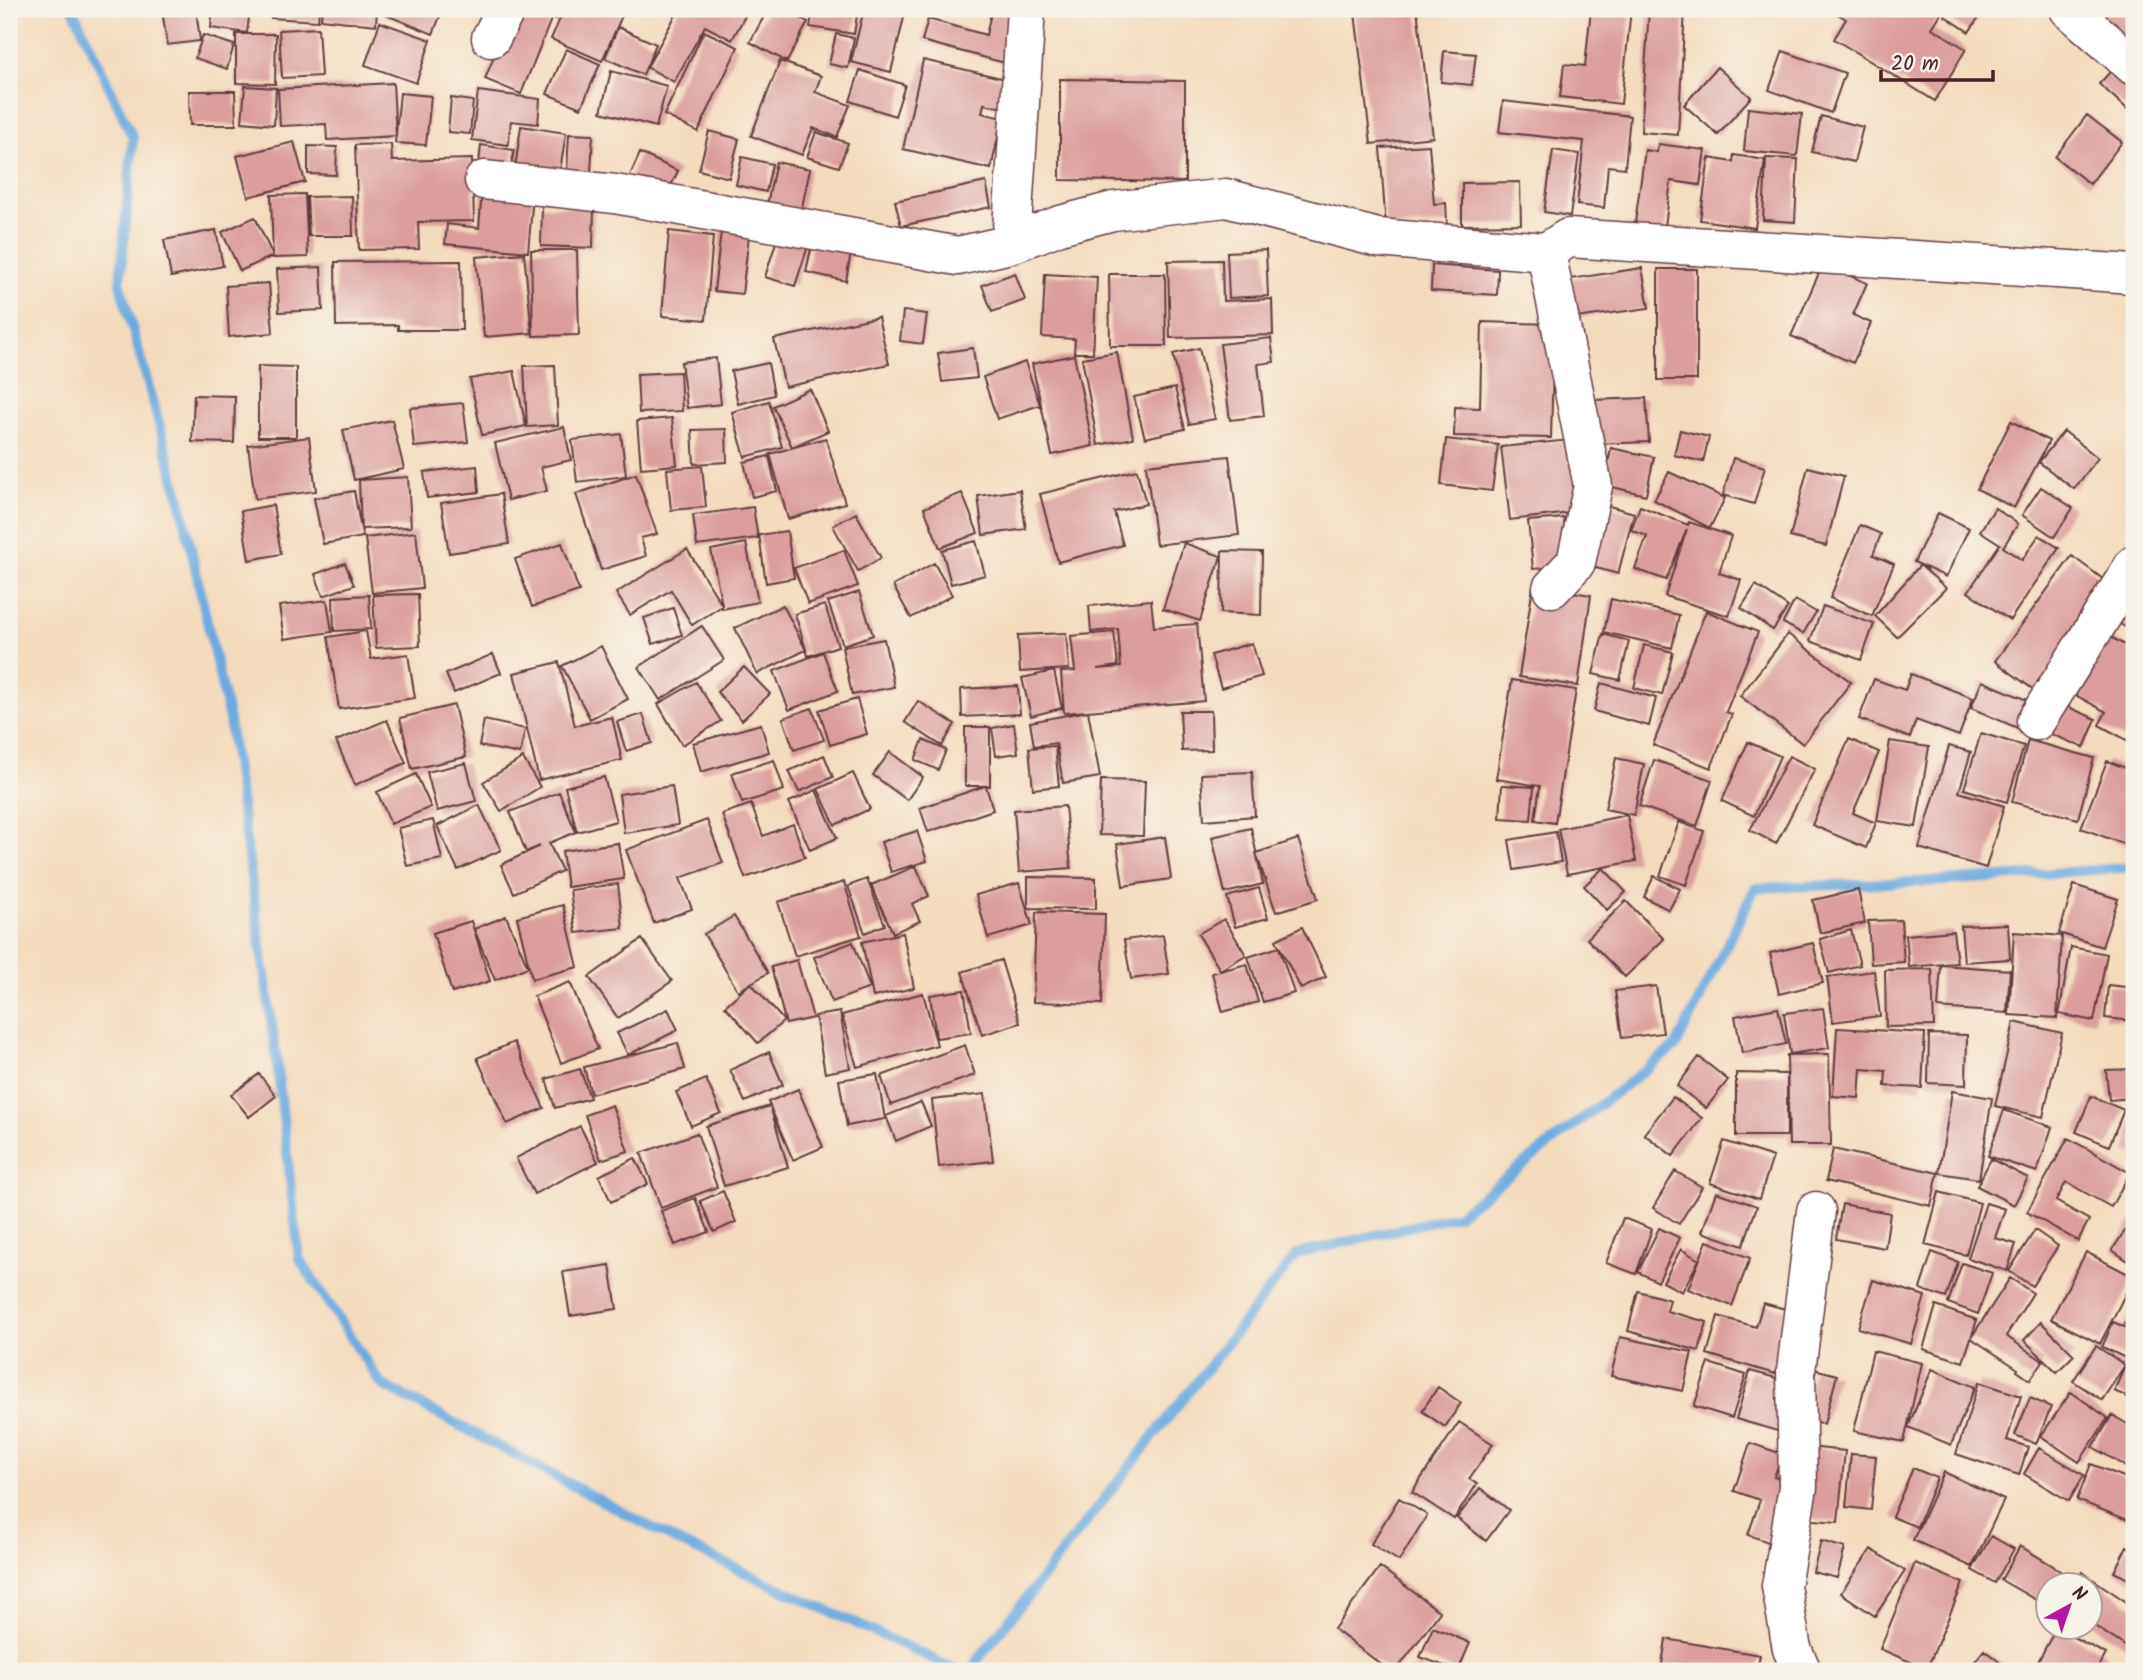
<svg xmlns="http://www.w3.org/2000/svg" width="2143" height="1680" viewBox="0 0 2143 1680" font-family="Kalam,sans-serif">
  <style>
    .lines { fill: none; stroke-linecap: round; stroke-linejoin: round }
    .stream { stroke: #6eaadf; stroke-width: 10 }
    .building { fill: #db9e9c }
    .minor-casing { stroke: #643b41; stroke-width: 41 }
    .minor { stroke: #fff; stroke-width: 38 }
  </style>
  <rect width="100%" height="100%" fill="#f7f3e8"/>
  <filter id="ink" filterUnits="userSpaceOnUse"><feTurbulence type="fractalNoise" baseFrequency=".0143" numOctaves="2"/><feDisplacementMap in="SourceGraphic" scale="14" xChannelSelector="R" yChannelSelector="G"/><feConvolveMatrix kernelMatrix="1 2 1 2 8 2 1 2 1" color-interpolation-filters="sRGB"/></filter>
  <filter id="wash" filterUnits="userSpaceOnUse"><feTurbulence type="fractalNoise" baseFrequency=".00686" numOctaves="4" result="noise"/><feDisplacementMap in="SourceGraphic" scale="28" xChannelSelector="R" yChannelSelector="G"/><feGaussianBlur stdDeviation="1.57" result="paint"/><feColorMatrix in="noise" values="0 0 0 0 0 0 0 0 0 0 0 0 0 0 0 0 0 1.4 0 .05"/><feComposite in="paint" operator="in"/></filter>
  <g filter="url(#wash)">
    <rect width="100%" height="100%" fill="#f4dbbe"/>
    <g class="lines">
      <!-- stream -->
      <path class="stream" d="M73,9L133,138L120,284L179,495L229,720L276,1055L299,1258L381,1384L679,1542L959,1671
        M969,1671L1297,1254L1458,1215L1676,1046L1755,888L1944,881L2134,867"/>
    </g>
    <g id="blocks">
      <!-- building -->
      <path class="building" d="M162,9H196L200,41L167,45Z
        M213,9H250L247,33L211,28Z
        M272,9H319L318,21L271,18Z
        M322,9H377L376,25L321,19Z
        M383,9H443L433,34L381,13Z
        M513,9H560L556,19L552,17L521,94L485,79Z
        M564,9H625L602,61L551,39Z
        M675,9H737L746,14L732,40L705,26L674,82L647,67L678,11Z
        M768,9H783L808,22L787,62L750,42Z
        M813,9H858L854,34L810,27Z
        M864,9H906L891,72L851,62Z
        M992,9H1020L1005,63L922,41L928,19L986,35Z
        M1389,9H1417L1433,137L1371,144L1355,13Z
        M1591,9H1631L1621,104L1560,97L1564,64L1585,66Z
        M1649,9H1685L1678,135L1641,132Z
        M1829,9H1944L1932,28L1966,49L1935,101L1834,39L1846,19Z
        M1949,9H1981L1983,11L1969,32L1945,16Z
        M2096,9H2134V27L2125,36Z
        M380,22L431,40L416,83L365,65Z
        M618,27L656,44L643,75L605,58Z
        M318,28L321,76L282,78L279,30Z
        M704,31L738,47L698,132L664,115Z
        M236,34H276L275,84L236,83Z
        M836,34L854,38L848,68L829,64Z
        M203,35L234,45L227,69L195,58Z
        M566,49L600,64L581,108L547,94Z
        M1444,51L1476,54L1472,85L1441,82Z
        M1783,51L1845,73L1831,113L1769,90Z
        M2123,58L2134,69V115L2099,84Z
        M923,60L1010,80L1004,108L984,104L982,113L1002,118L991,169L903,149Z
        M780,61L821,76L815,92L850,105L837,137L813,128L802,155L751,136Z
        M1717,67L1751,97L1718,135L1684,105Z
        M860,70L905,85L895,116L850,101Z
        M611,71L667,86L656,127L601,112Z
        M1060,79L1185,81V182L1060,180Z
        M393,83L396,136L327,140L326,124L280,126L278,89Z
        M245,86L276,88L274,125L242,122Z
        M189,91H235L236,125H190Z
        M478,91L540,99L538,124L511,121L508,145L472,140Z
        M400,93L431,96L426,145L395,143Z
        M451,98L473,101L470,134L448,132Z
        M1503,101L1630,116L1625,168L1608,166L1604,208L1577,205L1584,141L1499,132Z
        M1748,108L1802,114L1797,156L1744,151Z
        M2087,115L2122,142L2090,184L2055,157Z
        M1821,116L1863,127L1854,162L1812,152Z
        M521,126L566,133L558,183L514,175Z
        M709,131L739,139L729,178L699,170Z
        M816,132L848,143L839,167L807,157Z
        M569,134L593,135L591,172L567,171Z
        M294,142L305,182L248,197L237,156Z
        M391,144L392,161L472,159L474,221L418,222L419,249L359,250L355,145Z
        M1658,144L1705,150L1700,185L1671,181L1664,234L1634,230L1645,150L1657,152Z
        M481,145L514,150L509,177L478,172Z
        M1429,145L1434,204L1446,203L1447,224L1386,227L1380,148Z
        M308,146L337,147L336,175L308,174Z
        M1553,150L1579,154L1570,216L1544,212Z
        M640,153L678,171L664,200L627,182Z
        M1734,155L1765,160L1755,228L1700,220L1709,158L1733,162Z
        M742,157L772,164L766,192L736,185Z
        M1766,158L1798,159L1795,222L1763,220Z
        M776,162L810,169L801,212L767,205Z
        M986,182L991,207L901,226L895,201Z
        M1520,182L1521,224L1462,225V183Z
        M482,191L533,196L528,252L445,244L447,224L479,228Z
        M305,194L308,257L273,258L271,195Z
        M352,196L353,236H309L307,197Z
        M542,206L594,208L593,248L541,246Z
        M255,217L273,256L240,271L222,232Z
        M722,223L750,227L742,294L714,291Z
        M216,230L223,266L171,277L164,240Z
        M669,231L713,236L706,320L662,316Z
        M778,236L808,246L795,286L765,277Z
        M812,244L851,252L846,281L806,272Z
        M531,250H577L579,335L533,336Z
        M1266,250L1268,296L1229,298L1227,252Z
        M524,253L532,333L484,337L476,257Z
        M1222,260L1223,301L1272,299L1273,335L1170,338L1168,261Z
        M461,261L462,330H398V325L336,326L335,262Z
        M1823,264L1867,283L1853,315L1871,323L1853,363L1791,336Z
        M1432,265L1498,270L1497,295L1431,291Z
        M321,267L323,310L279,312L277,269Z
        M1642,268L1649,308L1576,318L1570,279Z
        M1658,269H1697V380H1658Z
        M1015,273L1025,300L992,312L982,285Z
        M1045,274L1097,277L1093,353H1074L1075,339L1042,337Z
        M1109,274H1165L1166,346H1110Z
        M269,283L273,333L229,337L226,286Z
        M2134,299V316L2129,314Z
        M903,311L927,314L923,344L900,341Z
        M878,317L889,364L785,387L774,339Z
        M1482,322L1554,324L1551,438L1454,436L1455,407L1480,408Z
        M1271,338L1274,362L1258,364L1264,416L1230,420L1220,344Z
        M973,348L977,378L942,382L938,353Z
        M1199,348L1215,419L1189,424L1173,354Z
        M1117,352L1133,438L1098,445L1082,358Z
        M1074,355L1093,446L1052,455L1032,364Z
        M716,358L721,404L687,408L681,362Z
        M1025,362L1040,405L997,419L983,377Z
        M768,363L774,395L738,404L731,371Z
        M555,365L558,425L527,427L524,366Z
        M258,366L296,367V437H258Z
        M514,371L526,426L482,435L470,379Z
        M680,372L682,411L639,413L637,374Z
        M1175,388L1185,429L1145,438L1134,397Z
        M810,389L828,431L792,447L773,406Z
        M194,395L235,396L234,443L192,442Z
        M1646,398L1649,442L1595,444L1592,400Z
        M769,401L782,447L745,457L732,412Z
        M463,403L468,442L414,447L410,408Z
        M672,418L677,465L641,468L637,421Z
        M392,420L404,469L354,480L343,430Z
        M2011,421L2049,441L2014,508L1977,489Z
        M564,427L571,460L541,467L547,491L508,500L495,443Z
        M726,429L727,462L694,464L692,430Z
        M1680,430L1709,437L1703,462L1674,455Z
        M2064,431L2098,458L2074,489L2039,462Z
        M621,434L626,476L577,482L572,440Z
        M309,437L316,491L255,499L248,445Z
        M826,438L845,503L788,519L770,454Z
        M1446,439L1498,445L1492,491L1441,485Z
        M1570,440L1579,512L1510,520L1501,447Z
        M1611,448L1654,457L1646,495L1604,485Z
        M769,456L777,491L752,497L744,462Z
        M1229,456L1239,535L1156,545L1146,465Z
        M1733,458L1765,467L1754,504L1723,495Z
        M477,466L479,492L427,498L424,472Z
        M702,466L706,507L671,510L667,469Z
        M1808,467L1844,476L1826,546L1790,537Z
        M1137,470L1146,504L1114,512L1123,545L1058,562L1040,494Z
        M1669,472L1725,498L1710,528L1654,500Z
        M636,474L657,534L641,538L646,556L601,570L576,494Z
        M408,477L411,527L361,529L363,537L323,544L314,498L354,491L361,529L359,480Z
        M2041,487L2073,508L2054,537L2022,515Z
        M1020,490L1026,529L983,535L978,496Z
        M962,493L978,533L940,548L924,508Z
        M501,494L509,544L449,553L441,503Z
        M1598,503L1634,513L1618,574L1582,564Z
        M273,505L281,554L249,560L241,511Z
        M1640,506L1688,525L1689,522L1731,536L1719,573L1741,580L1729,616L1665,596L1687,529L1666,580L1635,569L1647,536L1631,530Z
        M753,507L758,538L697,546L693,515Z
        M1995,508L2018,524L2003,547L2022,560L2039,535L2059,548L2010,620L1968,592L2000,544L1980,531Z
        M856,513L881,558L858,571L833,526Z
        M1938,513L1969,528L1946,577L1914,562Z
        M1564,518L1568,566L1533,569L1528,521Z
        M1860,525L1881,534L1873,555L1894,564L1872,616L1830,598Z
        M787,531L794,578L766,583L759,535Z
        M416,532L422,588L372,593L365,538Z
        M976,541L985,575L951,584L942,550Z
        M562,543L579,591L532,607L515,559Z
        M746,543L758,602L722,609V606L692,625L671,590L630,615L616,593L687,549L722,605L711,550Z
        M1184,543L1221,556L1200,621L1163,609Z
        M844,550L858,586L808,604L794,568Z
        M1222,551L1262,552L1261,615L1221,613Z
        M2072,556L2115,588L2038,693L1995,661Z
        M345,563L354,585L323,596L315,574Z
        M934,563L952,595L911,618L893,586Z
        M1920,565L1946,588L1897,637L1875,616Z
        M1756,585L1788,607L1773,630L1741,608Z
        M1533,586L1591,595L1578,686L1519,677Z
        M859,592L873,635L843,645L828,602Z
        M418,594L420,646L376,648L373,595Z
        M369,595L371,629L334,631L333,597Z
        M1611,599L1679,615L1672,648L1604,632Z
        M327,600L332,632L284,639L279,606Z
        M1151,600L1154,627L1197,624L1204,701L1064,713L1061,672L1075,671L1071,636L1114,632L1118,666L1097,669L1121,667L1118,629L1091,632L1089,606Z
        M1795,600L1816,612L1803,634L1783,623Z
        M2134,601V632L2120,624Z
        M783,605L806,650L757,674L735,628Z
        M825,605L838,646L808,656L795,614Z
        M1823,606L1874,624L1861,660L1810,641Z
        M673,608L682,635L653,644L644,618Z
        M1706,611L1758,632L1726,712L1732,714L1711,768L1653,745Z
        M702,626L724,660L660,700L639,667Z
        M366,631L371,659L408,654L415,698L339,709L328,637Z
        M1066,633L1069,669L1020,672L1018,635Z
        M1603,634L1629,641L1620,680L1593,674Z
        M1788,634L1851,682L1803,744L1740,696Z
        M2105,634L2134,650V744L2099,725L2106,712L2072,693Z
        M884,639L894,687L852,695L842,647Z
        M1252,643L1262,676L1221,688L1211,655Z
        M1644,645L1673,652L1662,695L1634,688Z
        M601,646L628,699L590,719L562,666Z
        M823,652L838,691L789,710L774,671Z
        M493,654L501,673L454,693L446,674Z
        M559,662L575,726L612,717L622,760L539,780L514,673Z
        M744,667L770,694L742,720L717,692Z
        M1054,671L1062,708L1031,716L1022,678Z
        M1911,674L1973,698L1959,736L1916,720L1910,738L1859,719L1874,679L1905,690Z
        M1512,680L1576,690L1555,823L1535,820L1540,786L1496,779Z
        M1982,681L2034,703L2022,730L1971,708Z
        M696,682L721,721L682,745L658,704Z
        M1601,683L1656,698L1649,726L1594,711Z
        M1018,686L1020,714L962,717L961,689Z
        M857,699L867,734L830,745L819,710Z
        M918,701L955,724L942,746L905,722Z
        M2057,702L2096,719L2084,748L2044,731Z
        M454,705L466,757L412,769L400,718Z
        M812,708L824,740L794,750L783,718Z
        M1088,711L1100,777L1063,783L1056,743L1034,746L1030,722Z
        M1180,711H1211L1212,750L1182,751Z
        M643,714L652,743L626,751L617,722Z
        M387,720L406,763L355,785L336,741Z
        M484,720L525,729L520,754L479,746Z
        M761,724L769,752L701,772L693,743Z
        M1014,724L1018,753L996,756L992,728Z
        M965,727H990V786H986L993,810L928,832L920,808L985,786H965Z
        M1981,733L2024,746L2007,802L1964,789Z
        M1849,739L1879,752L1853,813L1876,823L1866,848L1812,825Z
        M923,740L946,750L938,770L915,760Z
        M2028,740L2094,758L2078,819L2012,802Z
        M1890,741L1929,747L1916,827L1877,821Z
        M1748,742L1780,756L1754,816L1722,801Z
        M1055,746L1059,786L1033,789L1029,748Z
        M1949,746L1971,752L1959,792L2004,806L1986,868L1919,848Z
        M890,752L923,777L907,800L873,775Z
        M824,755L833,777L799,792L789,771Z
        M1789,756L1815,769L1776,844L1750,830Z
        M523,758L540,787L501,811L483,782Z
        M1616,758L1644,764L1634,815L1605,809Z
        M774,760L784,790L742,803L732,773Z
        M1654,760L1712,780L1697,826L1639,806Z
        M2107,761L2134,771L2129,789L2134,791V848L2081,828Z
        M466,763L476,801L437,811L427,772Z
        M1252,772L1255,816L1204,820L1201,774Z
        M853,773L870,809L835,825L818,789Z
        M416,774L431,807L391,824L377,792Z
        M604,777L616,821L577,832L565,787Z
        M1101,780L1145,781L1143,836L1099,835Z
        M1502,785L1534,787L1531,820L1500,818Z
        M672,786L678,825L624,833L619,794Z
        M816,790L837,838L810,850L789,802Z
        M559,792L576,832L549,843L562,871L514,893L501,865L540,846L526,852L510,812Z
        M751,804L763,836L793,824L805,857L745,878L722,814Z
        M479,805L501,850L458,870L437,826Z
        M1065,806L1071,868L1019,872L1014,810Z
        M1627,815L1636,861L1567,874L1558,829Z
        M433,820L442,859L407,866L398,828Z
        M707,820L723,863L680,878L692,909L654,923L626,850Z
        M1679,822L1704,831L1686,885L1660,876Z
        M1251,828L1263,884L1225,893L1212,837Z
        M917,831L927,861L891,872L881,842Z
        M1556,832L1561,862L1514,870L1509,840Z
        M1165,837L1171,879L1123,886L1117,844Z
        M1298,839L1318,899L1276,912L1256,853Z
        M618,843L624,879L567,887L562,851Z
        M916,866L929,896L912,904L920,921L893,933L871,885Z
        M1603,868L1626,892L1607,910L1584,886Z
        M1654,876L1680,889L1669,910L1644,897Z
        M1028,877L1096,878V909L1028,908Z
        M867,879L885,925L865,933L848,886Z
        M844,882L861,936L795,956L778,902Z
        M1019,883L1032,925L988,938L976,895Z
        M618,884L623,928L576,933L570,890Z
        M2074,885L2118,899L2102,947L2059,933Z
        M1259,888L1268,918L1235,927L1227,897Z
        M1858,890L1865,923L1820,933L1813,900Z
        M1626,901L1664,939L1625,977L1587,939Z
        M563,905L578,967L532,979L517,917Z
        M1036,912L1105,914L1102,1004L1033,1002Z
        M506,916L528,967L495,980L474,929Z
        M734,916L768,973L738,991L704,934Z
        M1224,919L1246,955L1220,970L1198,934Z
        M1901,920L1904,962L1871,964L1868,921Z
        M471,921L490,981L452,993L433,933Z
        M2008,924L2010,959L1964,962L1961,926Z
        M1302,927L1326,977L1301,989L1276,940Z
        M1851,930L1860,965L1829,973L1820,939Z
        M1953,931L1957,963L1909,967L1906,935Z
        M2014,932L2062,936L2057,1018L2009,1015Z
        M903,933L914,988L873,997L862,942Z
        M1163,935L1169,974L1131,979L1124,940Z
        M642,939L672,981L618,1018L589,977Z
        M853,942L870,988L832,1002L814,957Z
        M1813,943L1823,983L1779,994L1770,953Z
        M1279,947L1294,993L1263,1002L1248,957Z
        M2071,947L2107,954L2094,1021L2059,1014Z
        M797,960L813,1018L786,1024L771,967Z
        M1001,960L1020,1023L982,1035L962,972Z
        M1247,964L1258,1002L1223,1012L1212,973Z
        M1941,965L2010,970L2007,1013L1938,1008Z
        M1932,969L1934,1026L1886,1027L1885,970Z
        M1874,971L1880,1016L1833,1022L1827,977Z
        M570,982L598,1049L561,1063L534,996Z
        M751,983L784,1021L758,1043L725,1006Z
        M2108,985L2134,988V1021L2105,1018Z
        M1656,986L1663,1033L1622,1038L1615,991Z
        M964,990L971,1033L936,1038L930,995Z
        M923,993L937,1045L857,1067L842,1015Z
        M1778,1008L1786,1044L1742,1053L1735,1016Z
        M1823,1008L1829,1048L1790,1054L1784,1013Z
        M668,1009L678,1030L628,1055L617,1033Z
        M840,1012L850,1068L825,1073L815,1016Z
        M2014,1022L2062,1033L2043,1117L1995,1106Z
        M1837,1028L1925,1033L1922,1088L1885,1086L1886,1071L1861,1069L1859,1098L1833,1096Z
        M1929,1034L1967,1035L1966,1085L1928,1083Z
        M514,1042L544,1108L507,1124L477,1058Z
        M678,1043L685,1069L591,1094L584,1067Z
        M965,1045L975,1075L891,1105L881,1076Z
        M769,1052L783,1085L745,1102L730,1070Z
        M1829,1054L1831,1145H1789L1787,1055Z
        M1699,1057L1728,1080L1706,1108L1677,1086Z
        M580,1069L590,1098L555,1108L546,1079Z
        M2134,1069V1098L2109,1100L2106,1070Z
        M1736,1073L1787,1074V1136H1736Z
        M259,1074L276,1096L249,1117L231,1095Z
        M877,1074L885,1119L847,1126L839,1080Z
        M706,1079L721,1113L691,1126L676,1092Z
        M798,1089L823,1147L793,1160L768,1102Z
        M1952,1091L1992,1098L1979,1179L1939,1173Z
        M985,1094L993,1161L939,1167L932,1100Z
        M2091,1096L2124,1110L2109,1146L2076,1132Z
        M1673,1097L1702,1118L1673,1156L1644,1134Z
        M921,1102L931,1126L896,1141L886,1116Z
        M612,1105L628,1151L601,1160L585,1115Z
        M770,1106L788,1167L724,1186L706,1126Z
        M2004,1110L2052,1127L2037,1172L1988,1156Z
        M2133,1118H2134V1154L2126,1152Z
        M580,1126L598,1162L534,1194L516,1158Z
        M697,1133L717,1187L661,1208L641,1153Z
        M2068,1138L2130,1173L2111,1207L2066,1182L2056,1201L2089,1220L2078,1241L2027,1212Z
        M1724,1141L1773,1157L1759,1199L1710,1183Z
        M1833,1149L1938,1173L1931,1206L1826,1181Z
        M635,1158L648,1184L611,1202L599,1176Z
        M1991,1159L2028,1178L2014,1205L1977,1186Z
        M1675,1171L1702,1187L1679,1224L1653,1208Z
        M723,1191L736,1222L714,1232L700,1201Z
        M1716,1192L1757,1206L1743,1246L1702,1232Z
        M1939,1192L1980,1203L1966,1255L1925,1245Z
        M695,1198L709,1232L675,1245L661,1211Z
        M1986,1203L2005,1209L1995,1238L2016,1244L2007,1271L1968,1258Z
        M1842,1204L1890,1213L1885,1248L1836,1239Z
        M1623,1218L1652,1229L1636,1274L1606,1263Z
        M2134,1218V1265L2112,1250Z
        M1659,1228L1680,1238L1658,1282L1638,1272Z
        M2035,1230L2058,1246L2032,1286L2009,1271Z
        M1707,1241L1750,1258L1732,1306L1688,1289Z
        M1681,1249L1699,1260L1682,1292L1663,1282Z
        M1932,1252L1958,1262L1946,1298L1920,1289Z
        M2086,1252L2134,1277L2100,1344L2051,1319Z
        M1962,1263L1992,1273L1978,1314L1948,1303Z
        M610,1265L617,1309L570,1316L563,1272Z
        M2010,1278L2033,1293L2006,1336L2043,1361L2030,1380L2017,1371L2018,1369L1971,1338Z
        M1873,1280L1925,1296L1911,1344L1858,1328Z
        M1638,1291L1670,1300L1667,1311L1707,1322L1699,1351L1628,1331Z
        M2134,1301V1328L2125,1324Z
        M1763,1303L1793,1311L1775,1374L1707,1354L1718,1316L1756,1327Z
        M1936,1306L1977,1320L1963,1362L1923,1349Z
        M2041,1322L2074,1355L2057,1372L2024,1340Z
        M2113,1322L2134,1331V1400L2114,1391L2128,1359L2102,1347Z
        M1620,1337L1692,1352L1683,1391L1611,1376Z
        M2096,1346L2125,1365L2102,1400L2073,1381Z
        M1873,1351L1922,1363L1904,1442L1854,1431Z
        M1709,1363L1746,1375L1732,1418L1694,1406Z
        M1814,1369L1837,1375L1824,1424L1800,1417Z
        M1932,1369L1975,1387L1951,1445L1908,1427Z
        M1750,1371L1795,1383L1781,1432L1736,1419Z
        M1979,1382L2021,1396L2007,1440L2028,1447L2019,1475L1956,1454Z
        M1438,1387L1461,1403L1445,1427L1422,1411Z
        M2071,1392L2108,1418L2079,1462L2041,1436Z
        M2030,1398L2051,1407L2036,1444L2015,1435Z
        M2112,1415L2134,1428V1472L2093,1447Z
        M1459,1422L1493,1444L1469,1479L1477,1484L1454,1519L1412,1492Z
        M1750,1443L1782,1454L1774,1477L1792,1482L1771,1543L1748,1535L1760,1500L1734,1491Z
        M1809,1447L1845,1451L1838,1522L1802,1519Z
        M2039,1448L2084,1475L2069,1501L2024,1474Z
        M1851,1454L1876,1456L1871,1510L1846,1507Z
        M2091,1464L2134,1481V1511L2130,1521L2077,1500Z
        M1913,1468L1937,1478L1917,1527L1892,1517Z
        M1944,1472L2004,1500L1972,1567L1913,1540Z
        M1480,1488L1509,1510L1486,1541L1457,1518Z
        M1399,1498L1427,1515L1399,1561L1371,1544Z
        M1991,1536L2014,1549L1995,1583L1972,1570Z
        M1821,1541L1845,1548L1837,1578L1813,1572Z
        M2020,1546L2073,1578L2069,1586H2048V1607L2001,1580Z
        M2127,1546L2134,1550V1582L2114,1572Z
        M1871,1549L1905,1571L1875,1616L1841,1593Z
        M1915,1563L1963,1583L1927,1669L1880,1649Z
        M1380,1567L1440,1612L1396,1671H1390L1334,1629Z
        M2082,1572L2134,1607V1652L2090,1623V1586H2073Z
        M1433,1627L1470,1643L1458,1671L1420,1657Z
        M2056,1628L2106,1654L2097,1671H2033Z
        M1666,1639L1760,1655L1757,1671H1661Z
        M1984,1650L2011,1671H1967Z
        M1416,1665L1429,1671H1413Z"/>
    </g>
  </g>
  <g filter="url(#ink)">
    <use href="#blocks" fill-opacity="0" stroke="#643b41" stroke-width="2"/>
    <g class="lines">
      <defs>
        <path id="minor" d="M2069,9L2134,66
          M491,38L506,9
          M484,180L615,194L958,256L1011,244L1060,225L1113,211L1226,198L1378,238L1546,252L1568,238L2134,274
          M1011,244L1026,9
          M1546,252L1593,486L1576,562L1552,588
          M2036,721L2134,565
          M1802,1671L1792,1649L1781,1586L1798,1487L1796,1371L1816,1211"/>
      </defs>
      <!-- minor casing -->
      <use href="#minor" class="minor-casing"/>
      <!-- minor -->
      <use href="#minor" class="minor"/>
    </g>
  </g>
  <!-- margin -->
  <rect width="2143" height="1680" fill="none" stroke="#f7f3e8" stroke-width="35"/>
  <!-- north arrow -->
  <g transform="translate(2069 1606) rotate(40)"><circle r="33" fill="#f7f3e8" stroke="#b29e9c" stroke-width="2"/>
  <path d="M0-5L12 26L0 18L-12 26Z" fill="#b5179e"/>
  <text y="-10" font-size="19" font-weight="bold" text-anchor="middle" fill="#4a1f2b">N</text>
  </g>
  <!-- scale -->
  <path d="M1881 70v10h112v-10" fill="none" stroke="#4a1f2b" stroke-width="3.5"/>
  <text x="1891" y="70" font-size="21" fill="#4a1f2b" stroke="#f7f3e8" stroke-width="5" paint-order="stroke">20 m</text>
</svg>
